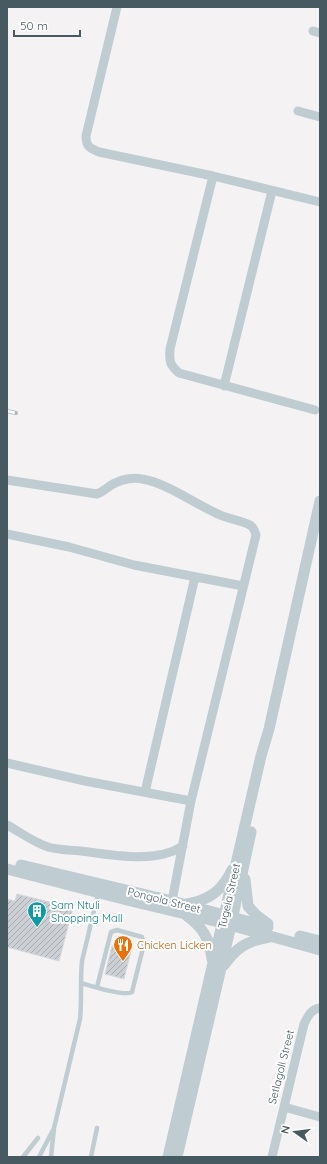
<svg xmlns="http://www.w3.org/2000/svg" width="327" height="1164" viewBox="0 0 327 1164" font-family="Quicksand,sans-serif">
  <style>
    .building { fill: url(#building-hatch); stroke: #d6d9dd }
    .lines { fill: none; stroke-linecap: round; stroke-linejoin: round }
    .service { stroke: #bfccd2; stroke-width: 4.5 }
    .minor { stroke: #bfccd2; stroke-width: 9 }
    .tertiary { stroke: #bfccd2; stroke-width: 11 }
    .rail-casing { stroke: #b4b9bc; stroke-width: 4 }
    .rail { stroke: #fff; stroke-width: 2.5; stroke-dasharray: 8; stroke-linecap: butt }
    .labels { text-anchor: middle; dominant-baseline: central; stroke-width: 4; stroke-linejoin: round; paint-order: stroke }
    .street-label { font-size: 11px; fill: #485a61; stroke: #fff }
    .culture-label { font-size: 11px; fill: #0d838f; stroke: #fff; text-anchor: start }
    .food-label { font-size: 11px; fill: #c56008; stroke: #fff; text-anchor: start }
  </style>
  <defs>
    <pattern id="building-hatch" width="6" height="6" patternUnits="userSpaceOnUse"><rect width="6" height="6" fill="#ccd0d4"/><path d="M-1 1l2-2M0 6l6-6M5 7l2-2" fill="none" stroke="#a8acaf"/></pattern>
  </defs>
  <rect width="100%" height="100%" fill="#f4f2f2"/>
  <!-- building -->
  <path class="building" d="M17,894L73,908L59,961L7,947V899L15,901Z
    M112,946L131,951L124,979L105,974Z"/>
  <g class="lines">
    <!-- service -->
    <path class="service" d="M81,983C91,986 125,997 132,992L144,944L142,937L117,930L111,932L97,987
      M23,1157L38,1138
      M39,1157L53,1130
      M51,1157L54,1128L80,1019C82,1000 80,981 82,961L98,894
      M91,1157L97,1128"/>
    <!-- minor -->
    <path class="minor" d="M117,7L86,136C86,147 90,148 99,152L213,176L320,202
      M313,31L320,33
      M298,111L320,117
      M213,176L170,349C169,362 170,365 179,373L315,410
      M224,386L272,191
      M7,480L97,494C105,491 108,486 115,483C123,479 134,477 142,479C167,483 195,504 218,514C228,519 240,520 250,525C254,528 255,531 256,535L191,801L172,901
      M7,534L69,547L134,565L243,586
      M7,763L85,781L191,801
      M145,792L195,577
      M7,825C20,832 33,842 48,847C58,850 70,850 81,851C112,855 155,864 183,846
      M284,1107L320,1117
      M272,1157L304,1024C308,1016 311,1009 320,1008"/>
    <!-- tertiary -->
    <path class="tertiary" d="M21,865L172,901L268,927
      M7,869L127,900L223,923L320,950
      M245,879L248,906L256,915L268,924
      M187,904C209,900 222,891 232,870
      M187,916C203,927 210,940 212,959
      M300,936L320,941
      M224,965C237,947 247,941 269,937
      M168,1157L261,756L269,729L320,501
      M177,1157L231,925L251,832"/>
    <defs>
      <path id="rail" d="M7,411L16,413"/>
    </defs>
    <!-- rail casing -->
    <use href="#rail" class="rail-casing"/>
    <!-- rail -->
    <use href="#rail" class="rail"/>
  </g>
  <!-- icons -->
  <defs>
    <symbol id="building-pin" viewBox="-11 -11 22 30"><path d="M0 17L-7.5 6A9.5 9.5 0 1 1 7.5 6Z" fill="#0f9aa8" stroke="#fff"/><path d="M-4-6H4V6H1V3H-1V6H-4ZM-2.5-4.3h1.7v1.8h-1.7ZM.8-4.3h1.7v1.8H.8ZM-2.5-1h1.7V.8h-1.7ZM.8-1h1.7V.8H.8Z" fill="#fff"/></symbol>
    <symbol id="restaurant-pin" viewBox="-11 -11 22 30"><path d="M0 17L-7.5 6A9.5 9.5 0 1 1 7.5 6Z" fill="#e8710a" stroke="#fff"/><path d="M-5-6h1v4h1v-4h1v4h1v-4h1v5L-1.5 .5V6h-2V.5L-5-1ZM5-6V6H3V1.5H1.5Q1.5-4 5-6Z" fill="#fff"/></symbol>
  </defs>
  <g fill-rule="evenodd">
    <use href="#building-pin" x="26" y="900" width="22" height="30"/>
    <use href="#restaurant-pin" x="112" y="934" width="22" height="30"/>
  </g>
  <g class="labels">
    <!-- street labels -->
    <g class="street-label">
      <text transform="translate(229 896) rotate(-77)">Tugela Street</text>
      <text transform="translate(164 900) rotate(14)">Pongola Street</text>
      <text transform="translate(281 1067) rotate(-76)">Setlagoli Street</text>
    </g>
    <!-- culture labels -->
    <g class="culture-label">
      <text x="51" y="905">Sam Ntuli<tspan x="51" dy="13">Shopping Mall</tspan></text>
    </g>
    <!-- food labels -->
    <g class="food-label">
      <text x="137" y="945">Chicken Licken</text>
    </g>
  </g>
  <!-- border -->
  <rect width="327" height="1164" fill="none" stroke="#485a61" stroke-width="16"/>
  <!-- north arrow -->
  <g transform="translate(295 1132) rotate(284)" stroke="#ffffff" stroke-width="3" paint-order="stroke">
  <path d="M0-3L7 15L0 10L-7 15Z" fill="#485a61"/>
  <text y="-6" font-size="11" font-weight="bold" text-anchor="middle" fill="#485a61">N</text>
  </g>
  <!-- scale -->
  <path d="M14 30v6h66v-6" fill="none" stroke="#485a61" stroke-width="2"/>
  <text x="20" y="30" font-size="12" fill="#485a61" stroke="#ffffff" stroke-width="3" paint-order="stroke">50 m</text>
</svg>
